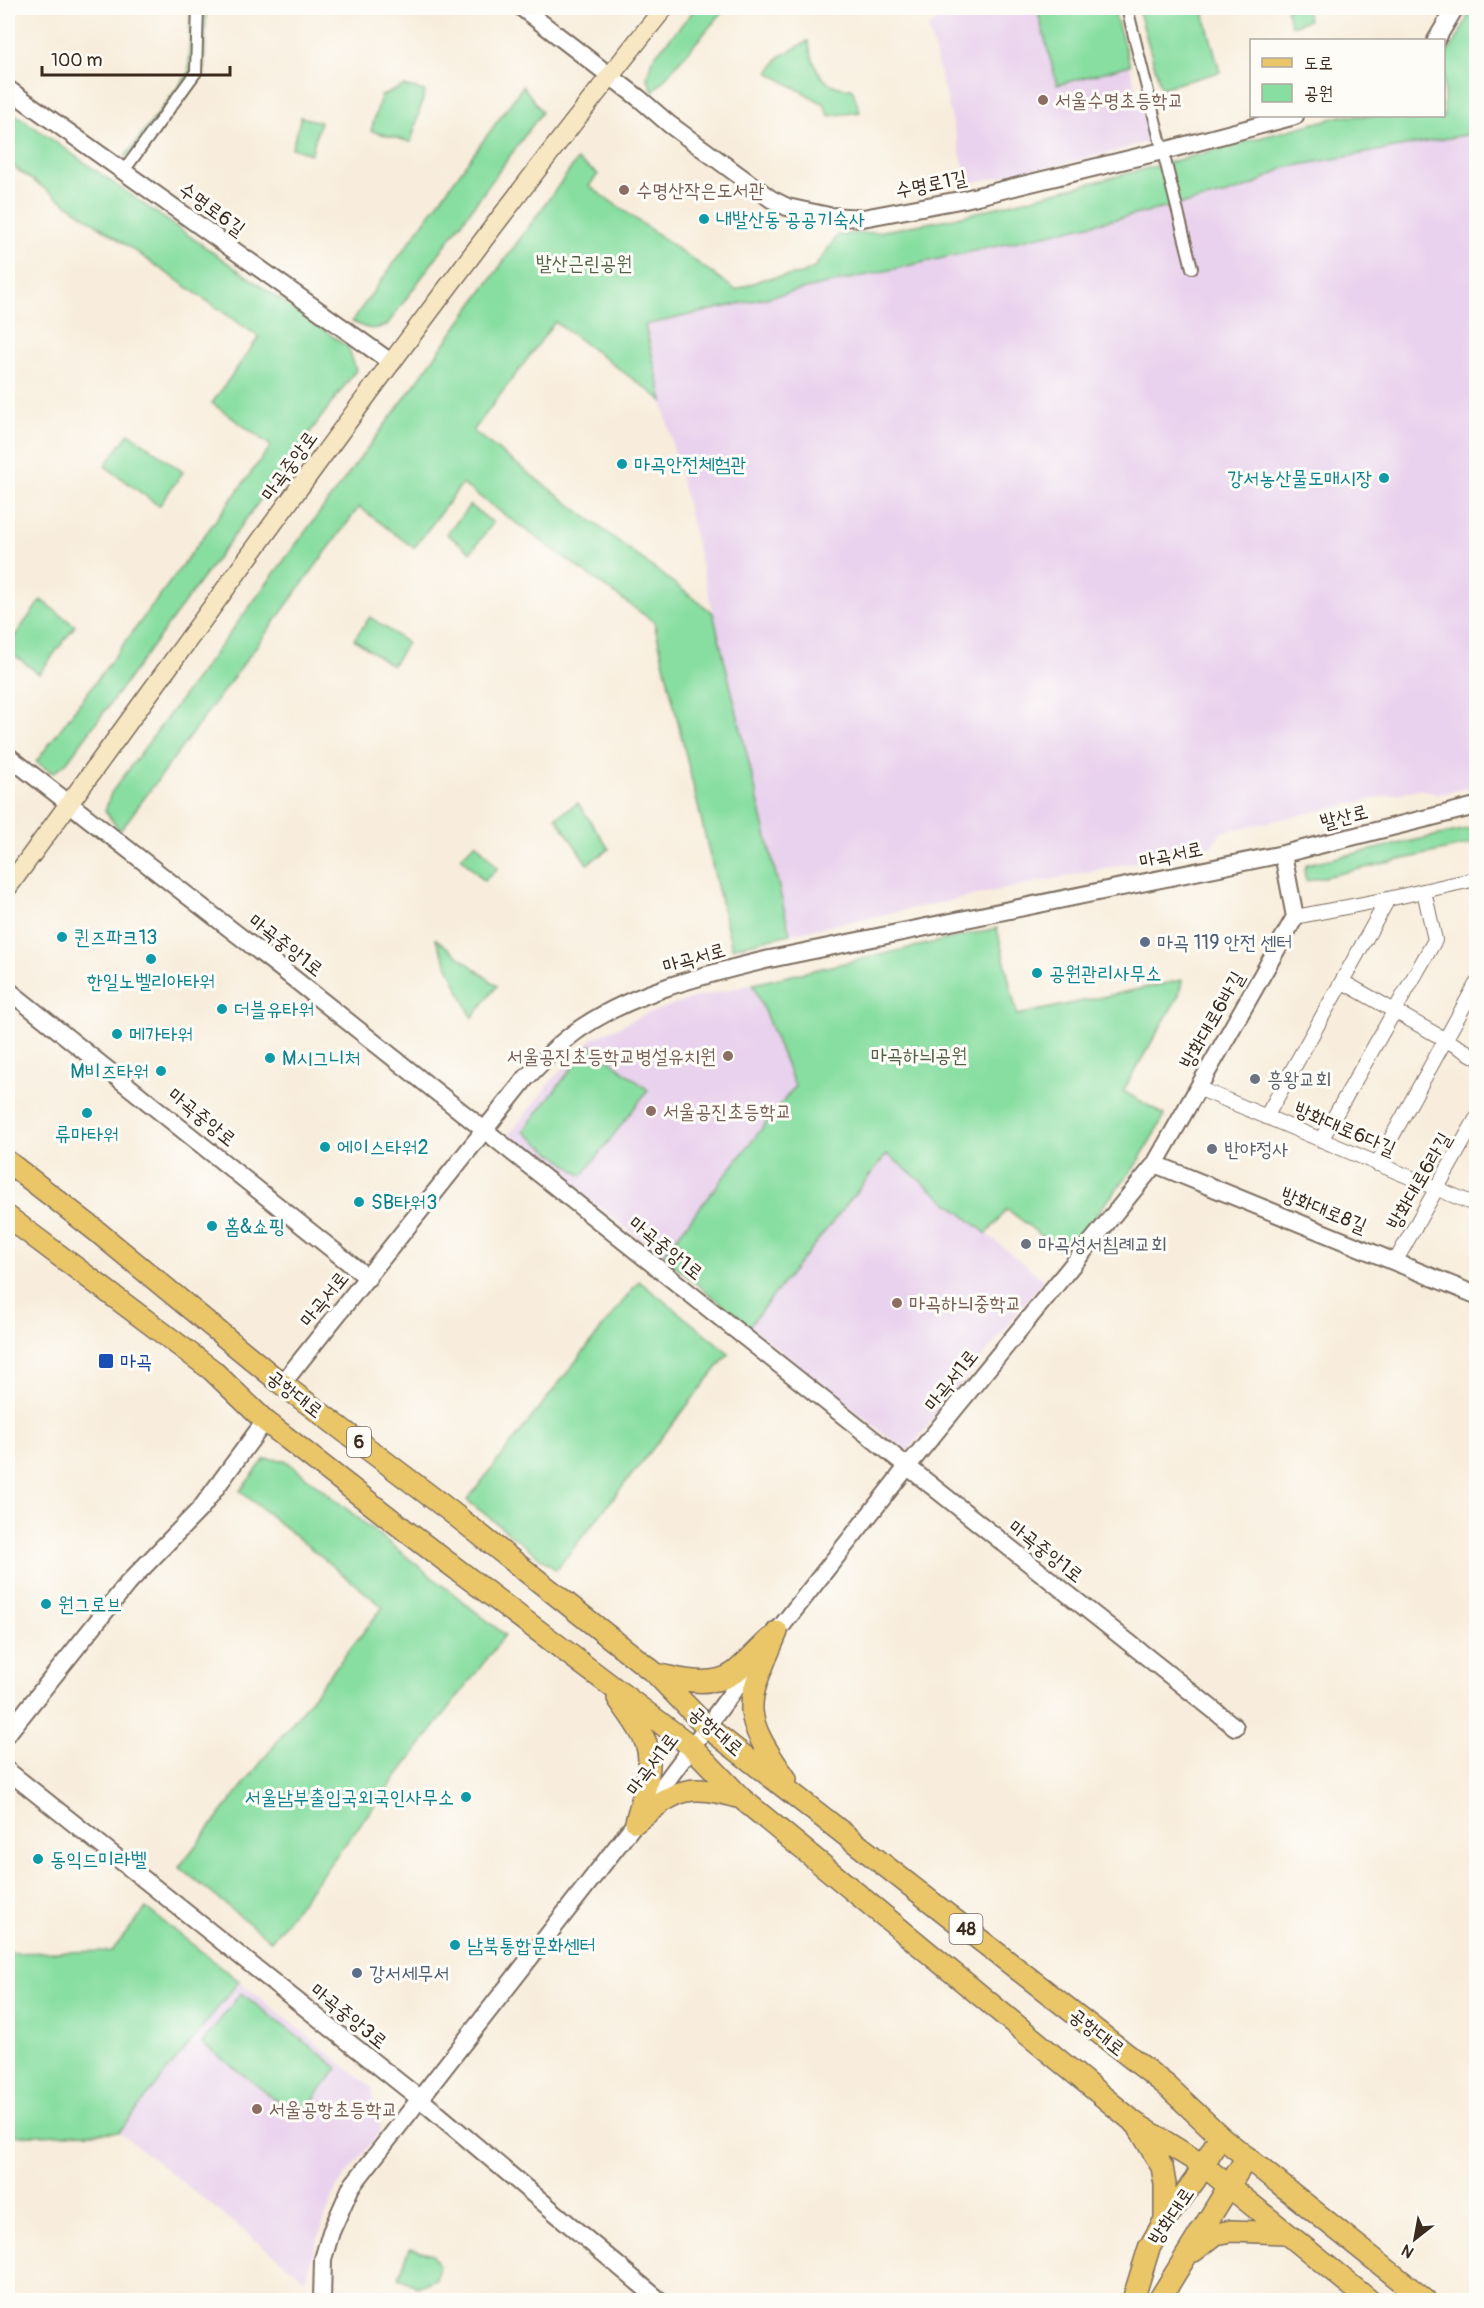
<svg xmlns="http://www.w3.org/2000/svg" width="1484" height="2308" viewBox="0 0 1484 2308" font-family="Pangolin,'Poor Story',sans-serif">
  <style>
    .built { fill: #e9d2ed }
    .green { fill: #88dea1; stroke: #628460; stroke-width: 1.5 }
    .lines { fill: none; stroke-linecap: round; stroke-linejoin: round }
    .pedestrian-casing { stroke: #7d6e60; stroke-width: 14 }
    .minor-casing { stroke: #7d6e60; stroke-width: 16 }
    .tertiary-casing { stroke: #7d6e60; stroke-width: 20 }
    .secondary-casing { stroke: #7d6e60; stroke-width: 21 }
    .primary-casing { stroke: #7d6e60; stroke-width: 24 }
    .pedestrian { stroke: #fff; stroke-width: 10 }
    .minor { stroke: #fff; stroke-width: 14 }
    .tertiary { stroke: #fff; stroke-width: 16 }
    .secondary { stroke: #f7e8c3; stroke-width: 18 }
    .primary { stroke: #eac669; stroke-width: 21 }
    .education-dot { fill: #8d6e63; stroke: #fdfcf7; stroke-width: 2 }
    .culture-dot { fill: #0f9aa8; stroke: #fdfcf7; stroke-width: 2 }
    .service-dot { fill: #5c6f8a; stroke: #fdfcf7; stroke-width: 2 }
    .worship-dot { fill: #6b7280; stroke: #fdfcf7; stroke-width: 2 }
    .transit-dot { fill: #1a4fb4; stroke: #fdfcf7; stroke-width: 2 }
    .labels { text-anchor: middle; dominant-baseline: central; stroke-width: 6; stroke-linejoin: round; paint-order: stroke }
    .shield { fill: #fdfcf7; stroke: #75695f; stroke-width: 1.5 }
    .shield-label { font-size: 18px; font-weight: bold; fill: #3b2a1e }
    .education-label { font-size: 20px; fill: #785e54; stroke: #fdfcf7; text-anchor: start }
    .street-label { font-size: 20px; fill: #3b2a1e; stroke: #fdfcf7 }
    .culture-label { font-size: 20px; fill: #0d838f; stroke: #fdfcf7; text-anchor: start }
    .park-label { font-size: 20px; fill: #526045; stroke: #fdfcf7 }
    .service-label { font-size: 20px; fill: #4e5e75; stroke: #fdfcf7; text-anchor: start }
    .worship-label { font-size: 20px; fill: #5b616d; stroke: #fdfcf7; text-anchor: start }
    .transit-label { font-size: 20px; fill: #164399; stroke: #fdfcf7; text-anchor: start }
  </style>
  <rect width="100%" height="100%" fill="#fdfcf7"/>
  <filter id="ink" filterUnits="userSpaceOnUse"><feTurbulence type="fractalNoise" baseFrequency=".0167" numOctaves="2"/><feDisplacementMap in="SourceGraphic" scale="12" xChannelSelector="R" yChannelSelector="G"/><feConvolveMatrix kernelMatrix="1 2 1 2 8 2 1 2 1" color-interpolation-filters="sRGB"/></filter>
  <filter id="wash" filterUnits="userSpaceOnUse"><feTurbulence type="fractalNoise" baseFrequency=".008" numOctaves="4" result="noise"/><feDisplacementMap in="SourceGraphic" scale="24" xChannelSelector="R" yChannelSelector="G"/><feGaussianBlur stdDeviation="1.35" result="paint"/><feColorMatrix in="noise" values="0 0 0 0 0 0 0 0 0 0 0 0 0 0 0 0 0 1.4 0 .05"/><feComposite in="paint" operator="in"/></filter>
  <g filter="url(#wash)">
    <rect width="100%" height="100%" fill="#f8eddc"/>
    <!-- built -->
    <path class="built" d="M957,8H1113L1151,141L1070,163L968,183L928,26Z
      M1476,133V786L1439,794L1418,789L1222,832L1211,846L790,934L644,325L1227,194L1253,185L1284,168Z
      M753,984L795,1086L662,1256L508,1136L554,1078L592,1039L646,1014L694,998Z
      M887,1154L1044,1280L907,1452L749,1326Z
      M239,1981L372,2088L381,2130L337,2187L323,2223L305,2279L119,2132Z"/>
    <!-- green -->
    <path class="green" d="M190,8H206L204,74L134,163L125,157L189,73Z
      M696,8H726L653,92L647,78L652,59Z
      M1037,8H1113L1130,65L1057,85Z
      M1138,8H1202L1220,72L1161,88Z
      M1286,8H1305L1309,20L1291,26Z
      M1470,8H1476V133L1284,168L1253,185L1227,194L645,325L663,401L555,322L473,431L713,613L790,934L732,948L654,622L462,484L414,548L359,507L120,831L105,811L111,793L413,387L577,160L598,174L589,186L736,290L763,279L802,274L814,268L838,235L878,232L954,218L1141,170L1341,116H1444V57L1455,42L1466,21Z
      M808,41C813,67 822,90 852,88L860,112L829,116L824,104L769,73L779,57Z
      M404,86L425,91L411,142L371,131L381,96Z
      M523,86L542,112L387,325C372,331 365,329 352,321Z
      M8,109L348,347L356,370L67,762L53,773L36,762L271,446L212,403L259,337L8,163Z
      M301,117L320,122L311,154L292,148Z
      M129,433L183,472L159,506L105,466Z
      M470,505L493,523L471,552L447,534Z
      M41,600L75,626L39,674L8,650V645Z
      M370,617L407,643L392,666L354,639Z
      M578,803L609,849L587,864L556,817Z
      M1476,827V843L1306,881L1304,870L1307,864Z
      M476,843L498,868L484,881L461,857Z
      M997,928L1017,1015L1182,980L1179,995L1123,1091L1165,1115L1136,1165L1065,1254L1007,1209L987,1234L887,1154L749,1326L662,1256L795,1086L753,984Z
      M435,938L497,986L472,1018Z
      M590,1045L648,1090L582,1176L523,1131Z
      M639,1281L729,1353L556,1570L467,1500Z
      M265,1459L285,1460L505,1635L271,1941L179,1867L383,1607L240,1491Z
      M146,1908L239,1981L119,2132L8,2136V1953L112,1951Z
      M241,1993L338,2068L299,2118L202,2043Z
      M410,2248L433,2254L439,2266L436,2279L417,2287L399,2277Z"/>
  </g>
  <g filter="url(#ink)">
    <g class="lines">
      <defs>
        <path id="pedestrian" d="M1127,8L1192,268
          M123,172L196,72L198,8"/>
        <path id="minor" d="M1295,917L1388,899L1476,879
          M1343,982L1476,1057
          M1198,1088L1476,1205
          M1266,1117L1388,899
          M1321,1140L1435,940L1424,891
          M1377,1164L1476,984
          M1395,1262L1476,1119"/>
        <path id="tertiary" d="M522,8L640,99L669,124L771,199L787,207L829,216L863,218L965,199L1175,148L1295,116
          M1436,40L1455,8
          M8,89L392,363
          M8,756L283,970L1235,1727
          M8,990L368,1278
          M1155,1164L1476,1295
          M282,1384L526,1078C539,1066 551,1051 565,1040C619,995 703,975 770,959L1283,854L1476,806
          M769,1642L907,1467L1155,1164L1295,917L1283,854
          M8,1733L128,1583L201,1508L265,1421
          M8,1771L420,2099L659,2300
          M322,2300L323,2259L331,2232L351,2187L636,1822L754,1663"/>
        <path id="secondary" d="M8,887C224,593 435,293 664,8"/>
        <path id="primary" d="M8,1162L94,1229L282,1384L450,1511L656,1674L707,1727L1166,2085L1220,2136L1425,2300
          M8,1217L212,1370L265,1421L406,1531L691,1746L741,1798L1135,2123L1204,2166L1369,2300
          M777,1632C746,1705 738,1711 786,1779
          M656,1674C680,1680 714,1688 735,1672C747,1662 758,1650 770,1639
          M618,1698C627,1712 640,1727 646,1743C655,1768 642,1797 636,1822
          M636,1822C678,1788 688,1783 741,1798
          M1139,2128L1162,2167L1165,2184V2220
          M1194,2251L1216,2234L1231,2231L1286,2233
          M1133,2300L1149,2248L1165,2220L1195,2180L1220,2136
          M1159,2300L1247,2157"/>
      </defs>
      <!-- pedestrian casing -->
      <use href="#pedestrian" class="pedestrian-casing"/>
      <!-- minor casing -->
      <use href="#minor" class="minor-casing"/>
      <!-- tertiary casing -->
      <use href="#tertiary" class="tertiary-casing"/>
      <!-- secondary casing -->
      <use href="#secondary" class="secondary-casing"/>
      <!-- primary casing -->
      <use href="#primary" class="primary-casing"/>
      <!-- pedestrian -->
      <use href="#pedestrian" class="pedestrian"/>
      <!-- minor -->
      <use href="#minor" class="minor"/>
      <!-- tertiary -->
      <use href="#tertiary" class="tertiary"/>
      <!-- secondary -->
      <use href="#secondary" class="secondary"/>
      <!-- primary -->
      <use href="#primary" class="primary"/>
    </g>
  </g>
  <!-- markers -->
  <g class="education-dot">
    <circle cx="1043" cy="100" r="6"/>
    <circle cx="624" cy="190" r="6"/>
    <circle cx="728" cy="1056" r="6"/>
    <circle cx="651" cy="1111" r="6"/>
    <circle cx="897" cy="1303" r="6"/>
    <circle cx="257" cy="2109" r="6"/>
  </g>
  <g class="culture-dot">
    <circle cx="704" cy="219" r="6"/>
    <circle cx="622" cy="464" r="6"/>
    <circle cx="1384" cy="478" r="6"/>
    <circle cx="62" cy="937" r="6"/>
    <circle cx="151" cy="959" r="6"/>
    <circle cx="1037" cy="973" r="6"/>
    <circle cx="222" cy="1009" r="6"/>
    <circle cx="117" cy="1034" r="6"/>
    <circle cx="270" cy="1058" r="6"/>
    <circle cx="161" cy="1071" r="6"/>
    <circle cx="87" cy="1113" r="6"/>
    <circle cx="325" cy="1147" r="6"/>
    <circle cx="359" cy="1202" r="6"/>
    <circle cx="212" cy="1226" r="6"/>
    <circle cx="46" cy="1604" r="6"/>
    <circle cx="466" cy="1797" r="6"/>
    <circle cx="38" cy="1859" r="6"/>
    <circle cx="455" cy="1945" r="6"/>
  </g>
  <g class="service-dot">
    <circle cx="1145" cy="942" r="6"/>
    <circle cx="357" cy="1973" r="6"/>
  </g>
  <g class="worship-dot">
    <circle cx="1255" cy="1079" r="6"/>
    <circle cx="1212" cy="1149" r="6"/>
    <circle cx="1026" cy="1244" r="6"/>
  </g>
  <rect class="transit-dot" x="98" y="1353" width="16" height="16" rx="3"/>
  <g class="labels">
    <!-- shield labels -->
    <g class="shield">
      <rect x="347" y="1427" width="24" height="30" rx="4.5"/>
      <rect x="949.5" y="1914" width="33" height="30" rx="4.5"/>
    </g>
    <g class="shield-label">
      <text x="359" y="1442">6</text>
      <text x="966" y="1929">48</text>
    </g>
    <!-- education labels -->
    <g class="education-label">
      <text x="1055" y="100">서울수명초등학교</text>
      <text x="636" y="190">수명산작은도서관</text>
      <text x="716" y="1056" text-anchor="end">서울공진초등학교병설유치원</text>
      <text x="663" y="1111">서울공진초등학교</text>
      <text x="909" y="1303">마곡하늬중학교</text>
      <text x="269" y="2109">서울공항초등학교</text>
    </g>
    <!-- street labels -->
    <g class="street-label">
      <text transform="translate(931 184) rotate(-11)">수명로1길</text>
      <text transform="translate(212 209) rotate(36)">수명로6길</text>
      <text transform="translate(289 466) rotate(-54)">마곡중앙로</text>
      <text transform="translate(1344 817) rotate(-14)">발산로</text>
      <text transform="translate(1171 855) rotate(-12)">마곡서로</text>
      <text transform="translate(286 945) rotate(38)">마곡중앙1로</text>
      <text transform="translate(694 958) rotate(-16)">마곡서로</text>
      <text transform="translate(1212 1020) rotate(-60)">방화대로6바길</text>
      <text transform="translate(202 1117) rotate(39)">마곡중앙로</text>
      <text transform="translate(1345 1129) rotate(23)">방화대로6다길</text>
      <text transform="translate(1419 1181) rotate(-60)">방화대로6라길</text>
      <text transform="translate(1324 1210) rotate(22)">방화대로8길</text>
      <text transform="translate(666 1248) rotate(39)">마곡중앙1로</text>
      <text transform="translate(324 1299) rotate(-51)">마곡서로</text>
      <text transform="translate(951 1380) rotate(-51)">마곡서1로</text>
      <text transform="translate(295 1394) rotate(38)">공항대로</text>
      <text transform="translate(1046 1551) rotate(38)">마곡중앙1로</text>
      <text transform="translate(716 1731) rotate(41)">공항대로</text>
      <text transform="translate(652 1764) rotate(-53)">마곡서1로</text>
      <text transform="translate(349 2016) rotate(39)">마곡중앙3로</text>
      <text transform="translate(1097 2032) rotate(38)">공항대로</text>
      <text transform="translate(1171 2216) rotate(-56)">방화대로</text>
    </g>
    <!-- culture labels -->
    <g class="culture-label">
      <text x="716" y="219">내발산동 공공기숙사</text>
      <text x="634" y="464">마곡안전체험관</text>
      <text x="1372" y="478" text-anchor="end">강서농산물도매시장</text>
      <text x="74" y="937">퀸즈파크13</text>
      <text x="1049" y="973">공원관리사무소</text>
      <text x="151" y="981" text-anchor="middle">한일노벨리아타워</text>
      <text x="234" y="1009">더블유타워</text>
      <text x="129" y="1034">메가타워</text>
      <text x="282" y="1058">M시그니처</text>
      <text x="149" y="1071" text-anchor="end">M비즈타워</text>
      <text x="87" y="1134" text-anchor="middle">류마타워</text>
      <text x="337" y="1147">에이스타워2</text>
      <text x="371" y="1202">SB타워3</text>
      <text x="224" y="1226">홈&amp;쇼핑</text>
      <text x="58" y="1604">원그로브</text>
      <text x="454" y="1797" text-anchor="end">서울남부출입국외국인사무소</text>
      <text x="50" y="1859">동익드미라벨</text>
      <text x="467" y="1945">남북통합문화센터</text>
    </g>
    <!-- park labels -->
    <g class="park-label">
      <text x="584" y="263">발산근린공원</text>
      <text x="919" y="1055">마곡하늬공원</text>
    </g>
    <!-- service labels -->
    <g class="service-label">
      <text x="1157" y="942">마곡 119 안전 센터</text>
      <text x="369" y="1973">강서세무서</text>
    </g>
    <!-- worship labels -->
    <g class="worship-label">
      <text x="1267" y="1079">흥왕교회</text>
      <text x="1224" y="1149">반야정사</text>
      <text x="1038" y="1244">마곡성서침례교회</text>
    </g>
    <!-- transit labels -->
    <g class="transit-label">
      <text x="120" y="1361">마곡</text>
    </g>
  </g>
  <!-- margin -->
  <rect width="1484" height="2308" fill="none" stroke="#fdfcf7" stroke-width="30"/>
  <!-- legend -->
  <rect x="1250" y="39" width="195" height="78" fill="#fdfcf7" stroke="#afa8a0" stroke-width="1.5"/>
  <rect x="1262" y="58" width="30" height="9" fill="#eac669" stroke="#afa8a0" stroke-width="1.5"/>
  <text x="1304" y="69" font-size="18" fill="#3b2a1e">도로</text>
  <rect x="1262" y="84" width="30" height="18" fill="#88dea1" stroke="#afa8a0" stroke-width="1.5"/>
  <text x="1304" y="99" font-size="18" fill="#3b2a1e">공원</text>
  <!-- north arrow -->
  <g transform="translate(1415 2239) rotate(211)" stroke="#fdfcf7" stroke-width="4.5" paint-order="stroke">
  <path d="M0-4.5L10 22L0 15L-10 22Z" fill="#3b2a1e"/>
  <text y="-9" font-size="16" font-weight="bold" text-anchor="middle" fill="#3b2a1e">N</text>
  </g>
  <!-- scale -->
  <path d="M42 66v9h188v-9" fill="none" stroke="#3b2a1e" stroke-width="3"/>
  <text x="51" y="66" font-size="18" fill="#3b2a1e" stroke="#fdfcf7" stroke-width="4.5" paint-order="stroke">100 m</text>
</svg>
